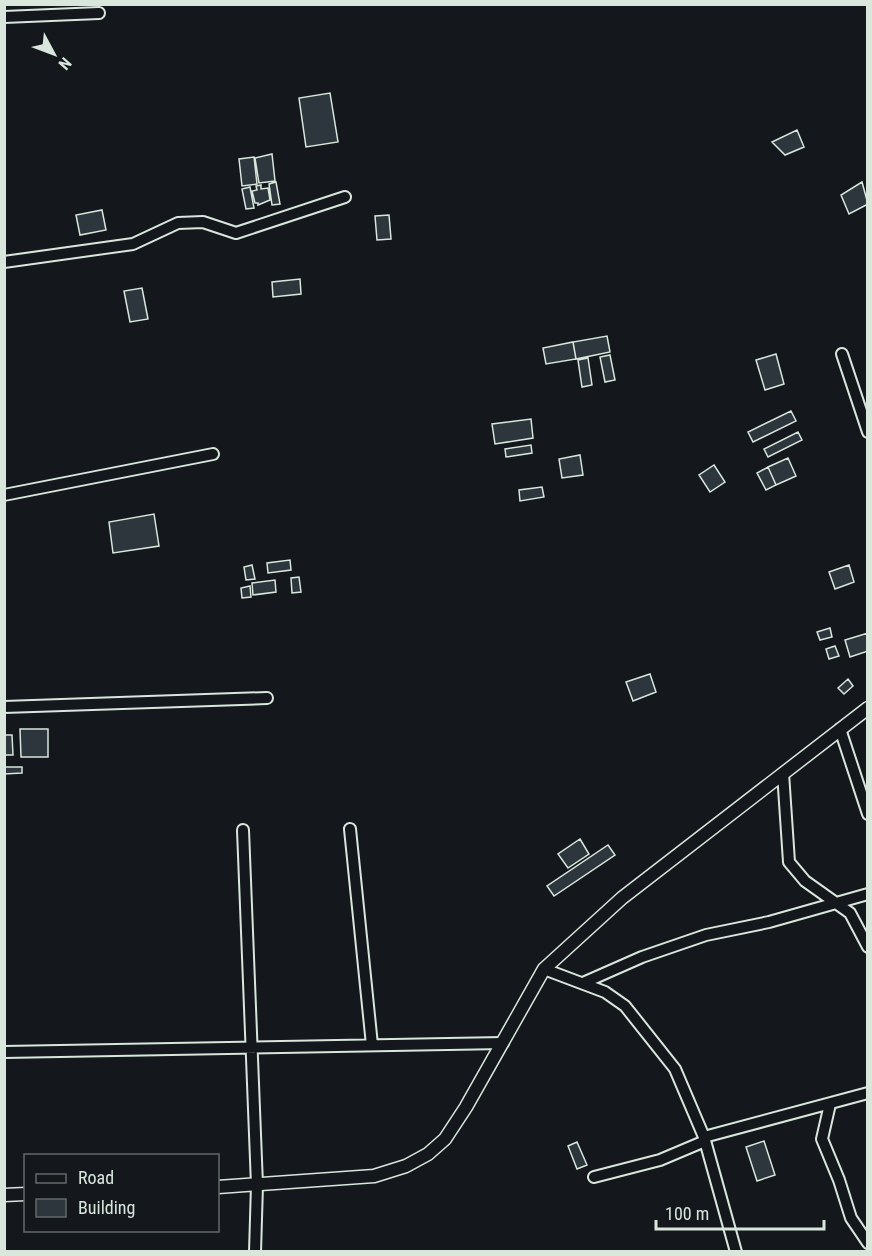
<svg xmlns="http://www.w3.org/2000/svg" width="872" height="1256" viewBox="0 0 872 1256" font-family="'Roboto Condensed',sans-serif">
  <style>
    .building { fill: #2c363c; stroke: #d8e6dc; stroke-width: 1.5 }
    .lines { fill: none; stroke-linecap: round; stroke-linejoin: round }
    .minor-casing { stroke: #d8e6dc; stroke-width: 14 }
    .tertiary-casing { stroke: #d8e6dc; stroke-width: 15 }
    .minor { stroke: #14181c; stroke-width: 10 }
    .tertiary { stroke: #14181c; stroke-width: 12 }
  </style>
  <rect width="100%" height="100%" fill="#14181c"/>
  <!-- building -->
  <path class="building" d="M330,93L338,142L306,147L299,98Z
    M797,130L804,147L785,155L772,142Z
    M272,154L275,181L259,183L255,158Z
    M254,157L257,184L242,186L239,159Z
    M276,182L280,204L272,205L269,184Z
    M862,182L868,204L849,214L841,195Z
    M261,185V189L268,188L270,200L258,205V203H255L252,191L257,190L256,186Z
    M250,187L254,208L246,209L242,189Z
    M102,210L106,230L80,235L76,215Z
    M389,215L391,239L377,240L375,216Z
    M300,279L301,294L273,297L272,282Z
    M142,288L148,319L130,322L124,291Z
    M607,336L610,352L576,359L573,342Z
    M573,342L576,359L546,364L543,348Z
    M776,354L784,384L765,390L756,360Z
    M610,355L615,380L605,382L600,357Z
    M588,358L592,385L582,387L578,360Z
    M791,411L796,421L753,442L748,432Z
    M531,419L533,438L495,444L492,424Z
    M798,432L802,440L768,457L764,449Z
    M531,445L532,453L506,457L505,449Z
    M580,455L583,475L562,478L559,459Z
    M788,458L796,476L776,485L768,467Z
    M714,465L725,482L710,492L699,475Z
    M768,467L776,485L766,490L757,473Z
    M542,487L544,497L520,501L519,490Z
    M154,514L159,546L113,553L109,522Z
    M290,560L291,570L268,573L267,563Z
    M252,565L255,579L246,580L244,567Z
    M849,565L854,582L835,589L829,572Z
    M299,577L301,592L292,593L291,578Z
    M275,580L276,592L253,595L252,583Z
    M250,586L251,597L242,598L241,588Z
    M830,628L832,637L820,640L817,632Z
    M868,633V651L850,657L845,640Z
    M835,646L839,656L829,659L826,649Z
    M650,674L656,692L633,701L626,682Z
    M848,679L853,686L844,694L838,688Z
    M20,729H48V757H21Z
    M4,735H12L13,755H4Z
    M4,767H22V773L4,774Z
    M580,839L589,854L568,868L558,854Z
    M608,845L615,855L554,896L547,886Z
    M764,1141L775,1175L757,1181L746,1147Z
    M577,1142L587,1165L577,1169L568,1146Z"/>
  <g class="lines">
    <defs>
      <path id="minor" d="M4,17L99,13
        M4,262L133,244L178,223L203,222L236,233L345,197
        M842,354L868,432
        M4,495L213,454
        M4,707L267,698
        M840,729L868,814
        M783,773L789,862L805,881L850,913L868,947
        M350,829L372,1045
        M243,830L257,1185L255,1252
        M544,969L605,992L625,1006L675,1069L704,1137L736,1252
        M583,983L642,957L706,935L769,922L868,894
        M4,1052L503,1043
        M830,1104L822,1139L839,1180L851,1218L868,1243
        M704,1137L868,1093
        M594,1177L660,1160L705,1141"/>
      <path id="tertiary" d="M218,1187L374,1176L406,1166L428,1154L445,1139L466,1107L544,969L622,898L868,708
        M4,1195L26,1194"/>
    </defs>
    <!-- minor casing -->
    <use href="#minor" class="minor-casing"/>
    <!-- tertiary casing -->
    <use href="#tertiary" class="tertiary-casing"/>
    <!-- minor -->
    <use href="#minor" class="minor"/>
    <!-- tertiary -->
    <use href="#tertiary" class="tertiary"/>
  </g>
  <!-- border -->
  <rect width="872" height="1256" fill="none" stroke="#d8e6dc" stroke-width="12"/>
  <!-- legend -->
  <rect x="24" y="1154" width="195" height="78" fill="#14181c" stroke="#626a69" stroke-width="1.5"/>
  <rect x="36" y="1174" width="30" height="9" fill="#14181c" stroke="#626a69" stroke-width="1.5"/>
  <text x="78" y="1184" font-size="18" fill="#d8e6dc">Road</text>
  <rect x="36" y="1199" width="30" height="18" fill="#2c363c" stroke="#626a69" stroke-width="1.5"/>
  <text x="78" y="1214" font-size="18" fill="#d8e6dc">Building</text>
  <!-- north arrow -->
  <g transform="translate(54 54) rotate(131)" stroke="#14181c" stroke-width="4.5" paint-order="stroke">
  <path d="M0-4.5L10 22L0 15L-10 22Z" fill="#d8e6dc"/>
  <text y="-9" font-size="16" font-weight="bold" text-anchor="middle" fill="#d8e6dc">N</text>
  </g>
  <!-- scale -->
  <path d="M656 1220v9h168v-9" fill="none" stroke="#d8e6dc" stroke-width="3"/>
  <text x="665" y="1220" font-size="18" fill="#d8e6dc" stroke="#14181c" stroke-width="4.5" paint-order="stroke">100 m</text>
</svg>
